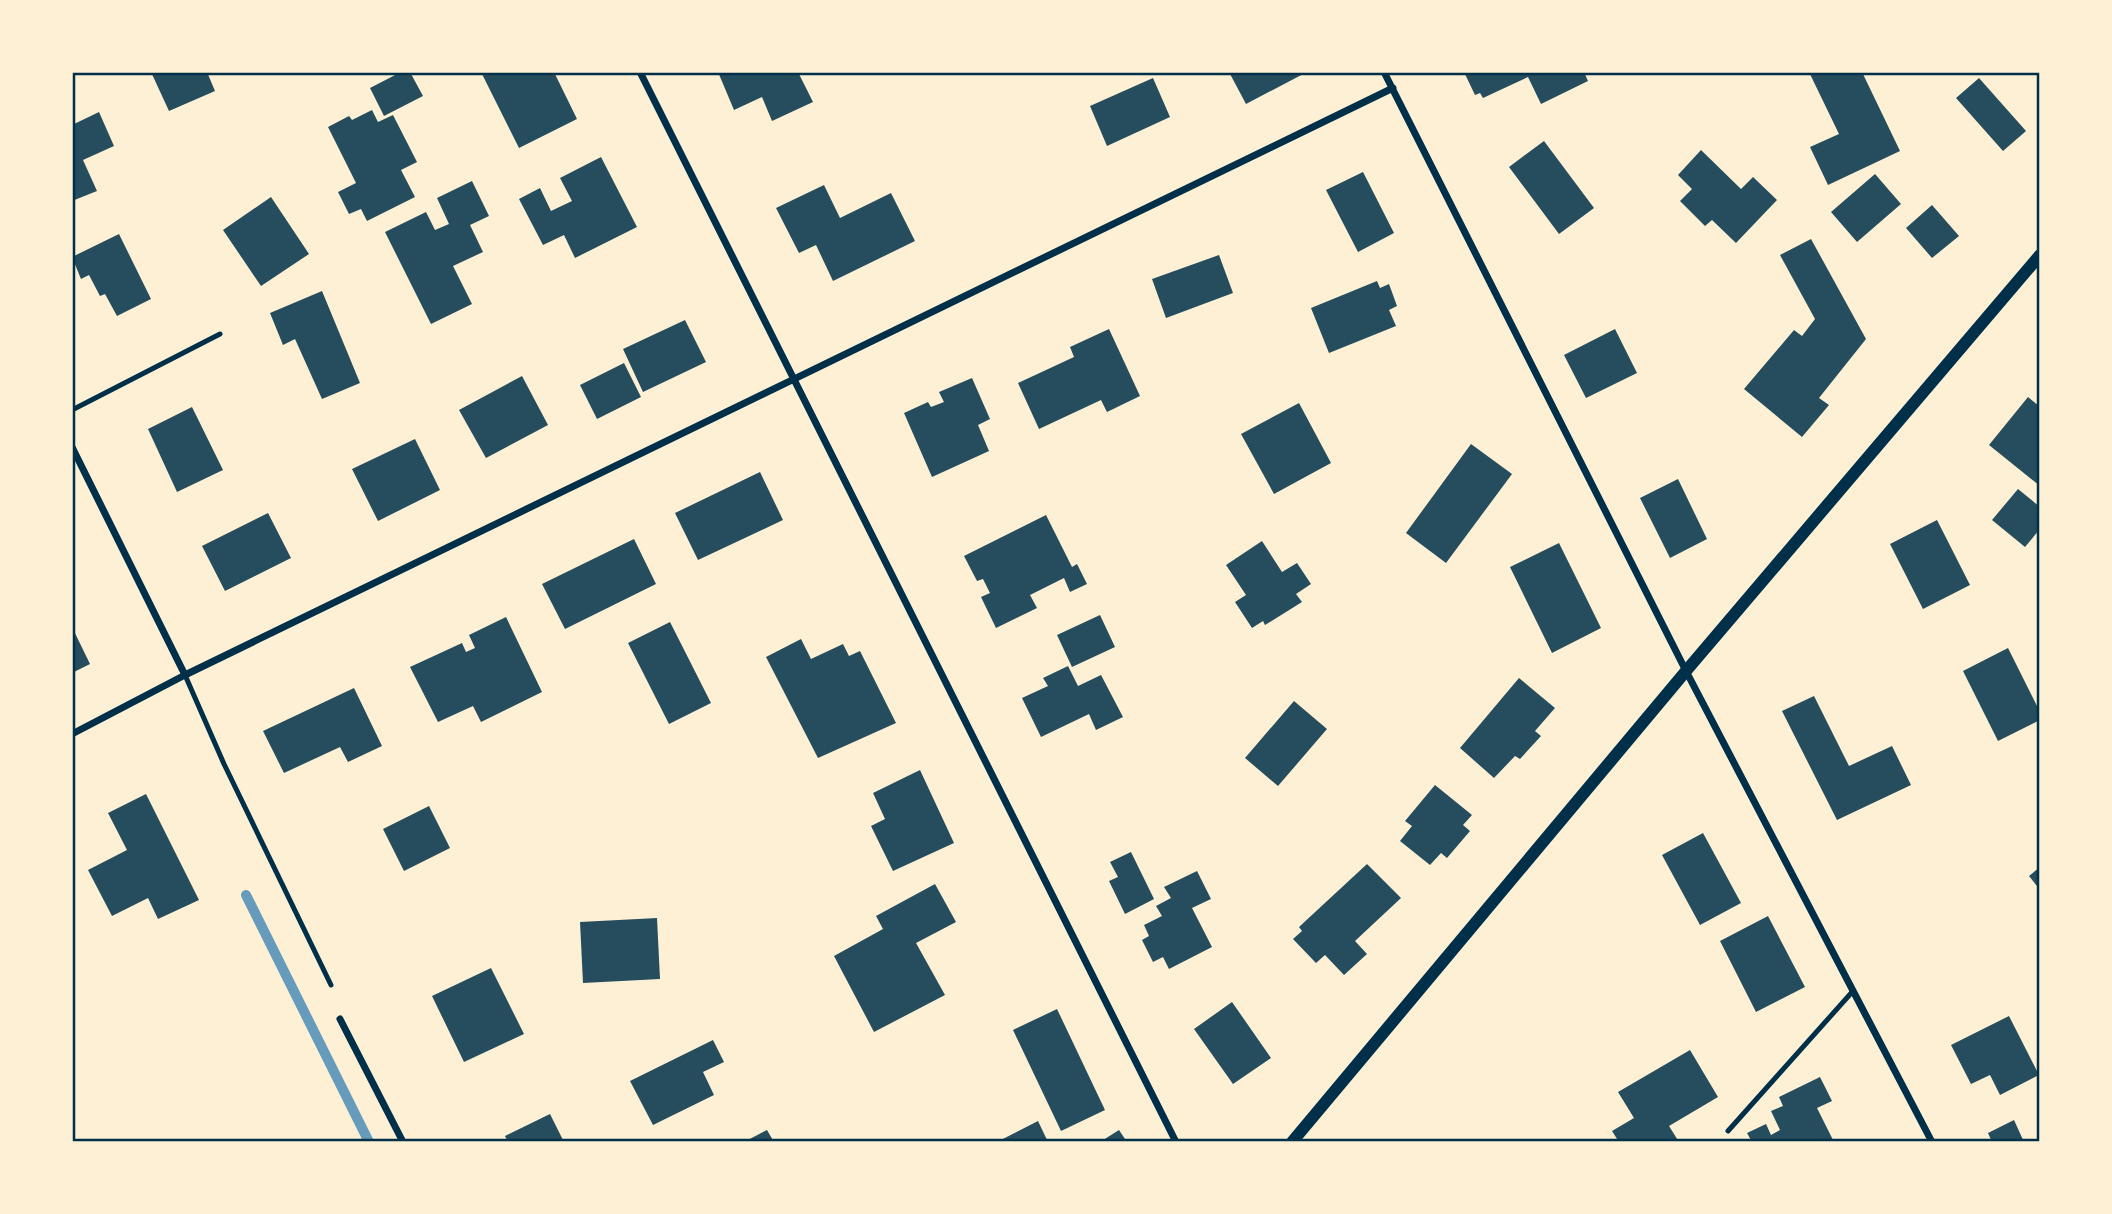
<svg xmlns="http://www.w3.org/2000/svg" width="2112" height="1214" viewBox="0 0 2112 1214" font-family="'Archivo Narrow',sans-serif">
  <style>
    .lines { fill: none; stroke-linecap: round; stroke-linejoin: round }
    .stream { stroke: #669bbc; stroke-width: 10 }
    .building { fill: #264d5e }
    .service { stroke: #003049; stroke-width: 5 }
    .minor { stroke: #003049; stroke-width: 7 }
    .tertiary { stroke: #003049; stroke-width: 12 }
    .neatline { fill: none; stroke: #003049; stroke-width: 2.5 }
  </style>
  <rect width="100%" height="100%" fill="#fdf0d5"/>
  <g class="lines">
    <!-- stream -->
    <path class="stream" d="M246,895L369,1142"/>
  </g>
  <!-- building -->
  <path class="building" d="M151,72H207L215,91L169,111Z
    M401,72H410L423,96L384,116L370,88Z
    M481,72H554L577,119L519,148Z
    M718,72H798L813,102L772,121L762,97L734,110Z
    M1229,72H1307L1246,104Z
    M1464,72H1584L1588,81L1541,104L1528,77L1483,98L1480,93L1475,95Z
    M1809,72H1862L1900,151L1828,185L1810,147L1839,134Z
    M1153,78L1170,117L1107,146L1090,106Z
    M1979,78L2026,131L2003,151L1956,98Z
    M372,110L378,122L393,115L417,162L401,170L415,197L367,221L361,209L349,214L338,192L356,183L328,127L349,116L352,120Z
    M99,112L114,146L83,160L97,191L72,201V125Z
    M1544,141L1594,208L1559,234L1509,167Z
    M1701,150L1741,189L1753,177L1777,200L1736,243L1712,220L1705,226L1680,201L1692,189L1678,175Z
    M601,157L637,227L575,258L564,235L543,245L519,199L540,188L551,211L572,201L560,178Z
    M1363,172L1394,233L1358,252L1326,190Z
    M1875,174L1901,204L1857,242L1831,212Z
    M472,181L489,216L470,225L483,252L453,266L472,304L431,324L385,232L426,212L435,230L449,224L437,198Z
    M824,185L840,218L891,193L915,241L833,281L816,245L799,253L776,208Z
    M271,197L309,254L261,286L223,230Z
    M1932,205L1959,236L1932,258L1906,228Z
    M119,234L151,299L117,316L105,294L100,296L89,275L81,279L72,257Z
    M1811,239L1866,339L1819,398L1829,405L1802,437L1744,389L1794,330L1802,336L1815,319L1780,255Z
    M1219,255L1233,293L1166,318L1152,279Z
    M1377,281L1380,288L1389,284L1397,306L1389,310L1396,326L1329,353L1311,308Z
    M322,291L360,383L322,399L295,339L283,345L270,313Z
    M685,320L706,362L643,392L623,349Z
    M1109,329L1140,396L1107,412L1101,400L1039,429L1018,383L1074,357L1070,347Z
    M1615,329L1637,373L1586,398L1564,355Z
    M624,363L641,397L597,419L580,385Z
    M522,376L548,425L486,458L459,410Z
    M972,378L990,419L978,425L989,451L932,477L904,413L928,402L931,407L944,402L939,392Z
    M2028,397L2040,407V486L1989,445Z
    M1299,403L1331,463L1274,494L1241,434Z
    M192,407L223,470L177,492L148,429Z
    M415,439L440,490L378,521L352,469Z
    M1471,444L1512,474L1446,563L1406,533Z
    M760,472L783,520L698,560L675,513Z
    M1678,479L1707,539L1670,558L1640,498Z
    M2018,489L2040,507V529L2025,547L1992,520Z
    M268,513L291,558L225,591L202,546Z
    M1046,515L1072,567L1077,564L1087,584L1070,592L1064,578L1030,595L1037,608L996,628L981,597L990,593L983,579L977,581L964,556Z
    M1937,520L1970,585L1923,609L1890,544Z
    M634,539L656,584L565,629L542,584Z
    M1262,541L1282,572L1297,563L1311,584L1296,594L1302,602L1265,625L1263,621L1252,628L1235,602L1246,595L1226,565Z
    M1559,543L1601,628L1552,653L1510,567Z
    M1100,615L1115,647L1072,667L1057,635Z
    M506,617L542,692L481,722L473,706L438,722L410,667L462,643L466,652L475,648L469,635Z
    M670,622L711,703L669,724L628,643Z
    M72,627L90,664L72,673Z
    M801,639L811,659L843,644L849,656L860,651L896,723L818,758L766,657Z
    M2008,648L2040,712V720L1998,741L1963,671Z
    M1068,666L1078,686L1101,675L1123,717L1096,730L1089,714L1041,737L1022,698L1048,686L1043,678Z
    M1519,678L1555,708L1535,731L1541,736L1520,759L1515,756L1494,778L1460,748Z
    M354,688L382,746L348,762L340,747L284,773L263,731Z
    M1814,696L1849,766L1892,746L1911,785L1837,820L1782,711Z
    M1294,701L1327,729L1278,786L1245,758Z
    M920,770L954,843L893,871L871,826L885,819L873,793Z
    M1435,785L1472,815L1463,825L1470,831L1447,858L1441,853L1430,865L1400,841L1412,826L1405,821Z
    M146,794L199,900L158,919L148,898L112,916L88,870L127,850L108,813Z
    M429,806L450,848L404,871L383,829Z
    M1703,833L1741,903L1700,925L1662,855Z
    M1131,852L1154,899L1125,914L1109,881L1118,877L1110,862Z
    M1367,864L1401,898L1355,941L1367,954L1344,975L1325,955L1316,963L1293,939L1302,931L1299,927Z
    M2040,867V890L2029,876Z
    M1197,871L1211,899L1192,908L1212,947L1169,969L1163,957L1153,962L1142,940L1149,936L1144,925L1162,916L1156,906L1171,898L1164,887Z
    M935,884L956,922L916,943L945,995L874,1032L834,956L883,929L876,916Z
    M1768,916L1805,987L1756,1012L1720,941Z
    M657,918L660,979L583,983L580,922Z
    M491,968L524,1034L464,1062L432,996Z
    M1232,1002L1271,1058L1233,1084L1194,1029Z
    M1057,1009L1105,1110L1061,1131L1013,1030Z
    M2009,1016L2039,1075L2000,1095L1990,1075L1971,1084L1951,1045Z
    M713,1040L724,1062L703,1072L714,1095L653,1125L630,1081Z
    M1690,1050L1718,1097L1669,1126L1679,1142H1619L1612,1131L1634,1118L1618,1092Z
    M1820,1077L1832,1101L1817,1108L1834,1142H1752L1747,1133L1766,1124L1771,1135L1780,1130L1771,1111L1783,1106L1779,1097Z
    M550,1114L564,1142H508L505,1136Z
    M2014,1120L2024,1142H1992L1988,1133Z
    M1038,1121L1048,1142H997Z
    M767,1130L774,1142H744Z
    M1119,1130L1127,1142H1100Z"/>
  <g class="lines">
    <!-- service -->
    <path class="service" d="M72,410L220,334
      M185,675L224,764L331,985
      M1728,1131L1853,991"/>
    <!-- minor -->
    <path class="minor" d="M640,72L1176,1142
      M1384,72L1686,671L1932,1142
      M72,447L185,675
      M72,734L185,675L1393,88
      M340,1019L403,1142"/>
    <!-- tertiary -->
    <path class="tertiary" d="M1292,1142L1686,671L2040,255"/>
  </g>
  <!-- border -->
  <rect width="2112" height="1214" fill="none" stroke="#fdf0d5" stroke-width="147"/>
  <rect x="74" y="74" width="1964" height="1066" class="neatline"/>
</svg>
